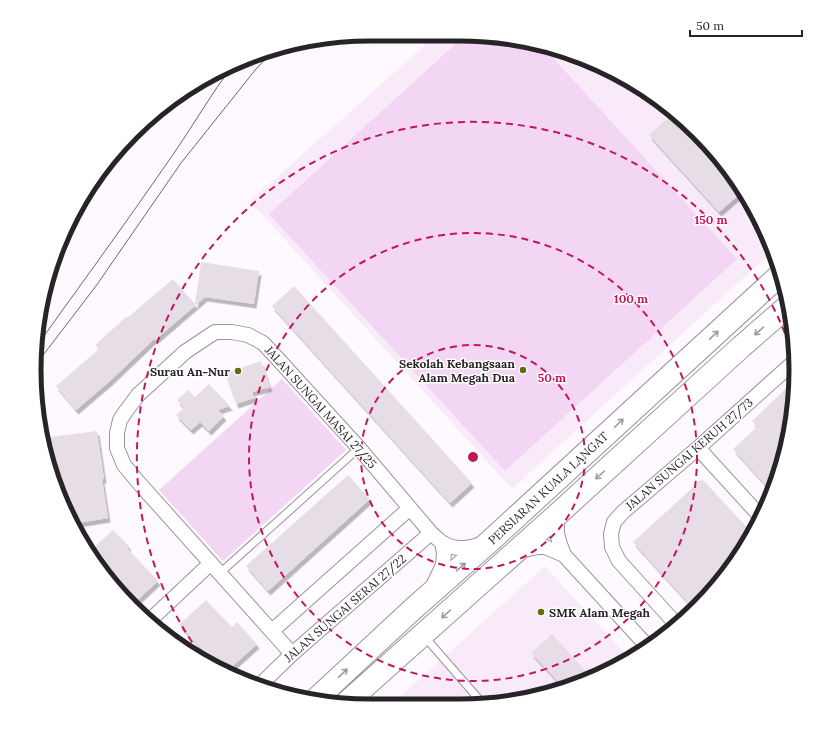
<svg xmlns="http://www.w3.org/2000/svg" width="830" height="740" viewBox="0 0 830 740" font-family="Lora,serif">
  <style>
    .built { fill: #f9eaf9 }
    .green { fill: #f2d6f3 }
    .building { fill: #e6dde6; filter: url(#shadow) }
    .lines { fill: none; stroke-linecap: round; stroke-linejoin: round }
    .service-casing { stroke: #9a939b; stroke-width: 9 }
    .minor-casing { stroke: #9a939b; stroke-width: 16 }
    .primary-casing { stroke: #9a939b; stroke-width: 24 }
    .service { stroke: #fff; stroke-width: 7 }
    .minor { stroke: #fff; stroke-width: 14 }
    .primary { stroke: #fff; stroke-width: 22 }
    .tram { stroke: #6b676b; stroke-width: 1 }
    .oneway { stroke: #9e9c9e }
    .ring { fill: none; stroke: #c2185b; stroke-width: 2; stroke-dasharray: 7 5 }
    .poi-dot { fill: #646c10; stroke: #fff; stroke-width: 1.5 }
    .labels { text-anchor: middle; dominant-baseline: central; stroke-width: 3; stroke-linejoin: round; paint-order: stroke }
    .poi-label { font-size: 12px; font-weight: bold; fill: #272427; stroke: #fff; text-anchor: end }
    .street-label { font-size: 12px; fill: #272427; stroke: #fff }
    .rim { fill: none; stroke: #272427; stroke-width: 5 }
    .centre { fill: #c2185b; stroke: #fff; stroke-width: 2 }
    .ring-label { font-size: 12px; text-anchor: middle; font-weight: bold; fill: #c2185b; stroke: #fff; stroke-width: 3; stroke-linejoin: round; paint-order: stroke }
  </style>
  <defs>
    <filter id="shadow"><feDropShadow dx="2.5" dy="4.5" stdDeviation="0" flood-color="#0004"/></filter>
  </defs>
  <rect width="100%" height="100%" fill="#fef9ff"/>
  <!-- built -->
  <path class="built" d="M434,37L525,40L628,79L682,118L727,166L761,222L773,251L512,489L250,201Z
    M545,566L629,658L608,671L547,695L482,705H391Z"/>
  <!-- green -->
  <path class="green" d="M462,38L525,40L543,47L737,259L505,471L269,214Z
    M282,379L346,450L223,561L159,490Z"/>
  <!-- building -->
  <path class="building" d="M670,116L700,148L699,149L740,194L719,212L649,135Z
    M201,262L259,271L254,304L205,297L155,340L154,339L110,381L76,410L56,386L99,349L95,345L126,317L127,318L173,279L195,304Z
    M294,286L472,483L450,503L272,306Z
    M261,361L270,387L252,392L254,398L236,404L225,373Z
    M794,381L793,414L778,478L772,492L733,449L757,427L752,421Z
    M209,384L230,406L218,410L224,416L209,431L200,422L191,430L176,415L184,408L177,400L188,390L195,397Z
    M97,431L104,479H102L108,518L72,524L69,519L56,486L50,437Z
    M348,475L370,499L268,591L246,566Z
    M702,479L753,534L751,538L712,592L694,609L633,542Z
    M113,530L129,546L127,548L158,581L132,605L117,591L90,551Z
    M206,600L232,627L237,622L257,644L225,673L217,669L203,653L204,651L179,625Z
    M552,634L592,678L564,688L531,653Z"/>
  <g class="lines">
    <defs>
      <path id="service" d="M220,573L359,448
        M424,636L484,705"/>
      <path id="minor" d="M698,448L761,517
        M559,513C554,531 558,539 564,555L648,647
        M519,551L538,547H545L564,555
        M433,586L443,565L444,553L442,543
        M149,621L211,563
        M677,625L619,561L612,547L611,534L614,522L623,512L698,448L795,361
        M272,631L410,508
        M292,654L139,483L124,465L117,448V433L120,420L126,411L138,395L185,352L215,332H232L248,335L263,343L277,358L359,448L431,533C435,536 439,541 443,543C456,551 469,548 483,544
        M259,686L292,654L431,533"/>
      <path id="primary" d="M315,700L414,608L489,542L781,274
        M344,705L559,513L741,347L788,306"/>
    </defs>
    <!-- service casing -->
    <use href="#service" class="service-casing"/>
    <!-- minor casing -->
    <use href="#minor" class="minor-casing"/>
    <!-- primary casing -->
    <use href="#primary" class="primary-casing"/>
    <!-- service -->
    <use href="#service" class="service"/>
    <!-- minor -->
    <use href="#minor" class="minor"/>
    <!-- primary -->
    <use href="#primary" class="primary"/>
    <!-- tram -->
    <path class="tram" d="M36,347C82,283 128,220 172,156C193,126 211,94 233,65
      M34,367L96,286L181,163L256,69L273,51"/>
  </g>
  <!-- one-way arrows -->
  <defs><path id="oneway-shaft" d="M-6 0H5M1.5-3L5.5 0L1.5 3" fill="none" stroke-width="1.6" stroke-linecap="round" stroke-linejoin="round"/></defs>
  <g class="oneway">
    <use href="#oneway-shaft" transform="translate(759 331) rotate(139)"/>
    <use href="#oneway-shaft" transform="translate(714 335) rotate(-43)"/>
    <use href="#oneway-shaft" transform="translate(619 423) rotate(-43)"/>
    <use href="#oneway-shaft" transform="translate(600 475) rotate(138)"/>
    <use href="#oneway-shaft" transform="translate(461 567) rotate(-41)"/>
    <use href="#oneway-shaft" transform="translate(446 614) rotate(138)"/>
    <use href="#oneway-shaft" transform="translate(343 673) rotate(-43)"/>
  </g>
  <!-- distance rings -->
  <g class="ring">
    <circle cx="473" cy="457" r="112"/>
    <circle cx="473" cy="457" r="224"/>
    <path d="M206 662A336 336 0 1 1 794 359"/>
  </g>
  <!-- markers -->
  <g class="poi-dot">
    <circle cx="523" cy="370" r="4"/>
    <circle cx="238" cy="371" r="4"/>
    <circle cx="541" cy="612" r="4"/>
  </g>
  <g class="labels">
    <!-- poi labels -->
    <g class="poi-label">
      <text x="515" y="363">Sekolah Kebangsaan<tspan x="515" dy="14">Alam Megah Dua</tspan></text>
      <text x="230" y="371">Surau An-Nur</text>
      <text x="549" y="612" text-anchor="start">SMK Alam Megah</text>
    </g>
    <!-- street labels -->
    <g class="street-label">
      <text transform="translate(321 407) rotate(48)">JALAN SUNGAI MASAI 27/25</text>
      <text transform="translate(689 454) rotate(-41)">JALAN SUNGAI KERUH 27/73</text>
      <text transform="translate(548 488) rotate(-43)">PERSIARAN KUALA LANGAT</text>
      <text transform="translate(345 608) rotate(-41)">JALAN SUNGAI SERAI 27/22</text>
    </g>
  </g>
  <!-- crop -->
  <path d="M0 0H830V740H0ZM370 41H460A329 329 0 0 1 789 370V370A329 329 0 0 1 460 699H370A329 329 0 0 1 41 370V370A329 329 0 0 1 370 41Z" fill="#fff" fill-rule="evenodd"/>
  <path class="rim" d="M370 41H460A329 329 0 0 1 789 370V370A329 329 0 0 1 460 699H370A329 329 0 0 1 41 370V370A329 329 0 0 1 370 41Z"/>
  <circle cx="473" cy="457" r="6" class="centre"/>
  <g class="ring-label">
    <text x="711" y="224">150 m</text>
    <text x="631" y="303">100 m</text>
    <text x="552" y="382">50 m</text>
  </g>
  <!-- scale -->
  <path d="M690 30v6h112v-6" fill="none" stroke="#272427" stroke-width="2"/>
  <text x="696" y="30" font-size="12" fill="#272427" stroke="#ffffff" stroke-width="3" paint-order="stroke">50 m</text>
</svg>
